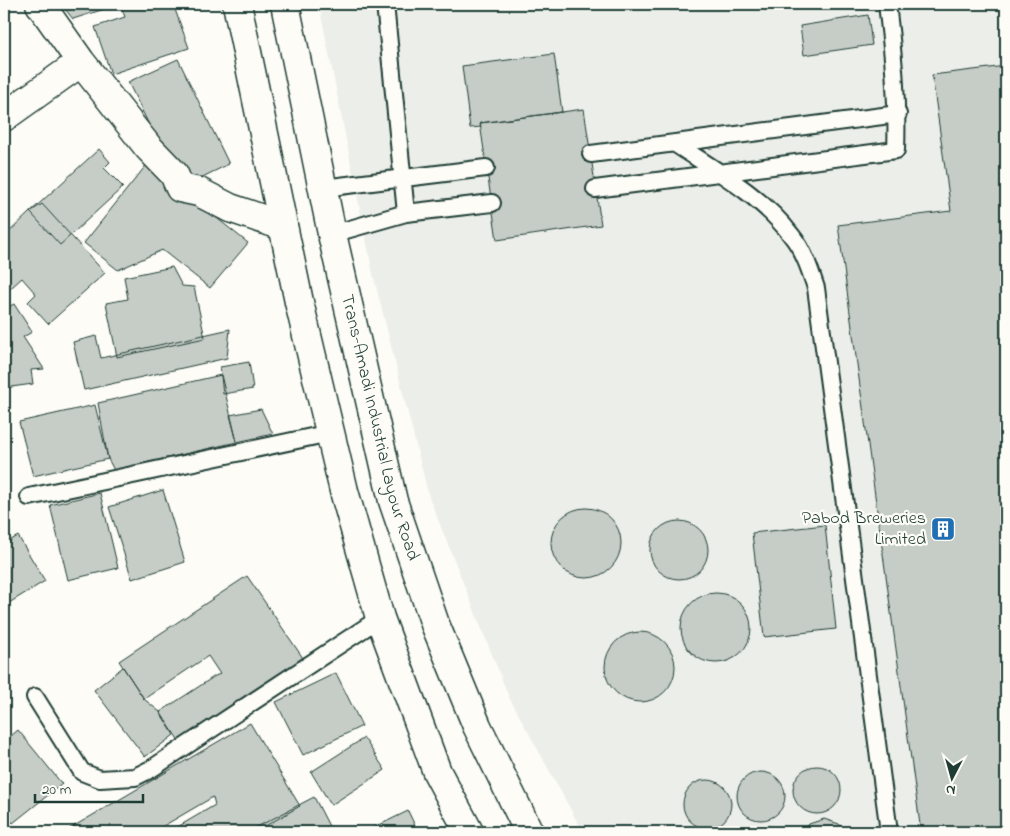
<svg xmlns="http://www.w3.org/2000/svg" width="1010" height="836" viewBox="0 0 1010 836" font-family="'Indie Flower',sans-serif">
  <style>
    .built { fill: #eceee9 }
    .building { fill: #c6cdc7; stroke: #1f3d34 }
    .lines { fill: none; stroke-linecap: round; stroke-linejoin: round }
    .service-casing { stroke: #1f3d34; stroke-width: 20 }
    .minor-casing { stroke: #1f3d34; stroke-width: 31 }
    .primary-casing { stroke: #1f3d34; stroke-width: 31 }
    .service { stroke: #fdfcf7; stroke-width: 16 }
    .minor { stroke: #fdfcf7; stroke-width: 28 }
    .primary { stroke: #fdfcf7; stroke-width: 28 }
    .labels { text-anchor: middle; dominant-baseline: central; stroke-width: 4.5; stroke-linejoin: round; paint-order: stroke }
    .street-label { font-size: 18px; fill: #1f3d34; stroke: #fdfcf7 }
    .poi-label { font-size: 18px; fill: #1f3d34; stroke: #fdfcf7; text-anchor: end }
  </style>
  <rect width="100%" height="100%" fill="#fdfcf7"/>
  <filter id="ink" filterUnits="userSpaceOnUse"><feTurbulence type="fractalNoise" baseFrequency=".02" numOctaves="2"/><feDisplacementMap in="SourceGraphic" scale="10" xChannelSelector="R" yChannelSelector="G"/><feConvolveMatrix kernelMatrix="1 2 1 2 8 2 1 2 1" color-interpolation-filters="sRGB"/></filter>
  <g filter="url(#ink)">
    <!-- built -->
    <path class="built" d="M319,4H1006V832H583L509,697L429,497L373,274Z"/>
    <!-- building -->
    <path class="building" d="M61,4H173L189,48L111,74L95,27L125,17L120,4L73,19Z
      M868,15L872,45L804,55L800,26Z
      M554,54L562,112L480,123L481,127L470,128L462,66Z
      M178,59L229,164L180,188L128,82Z
      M1006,66V832H921L838,225L951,211L932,75Z
      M584,109L601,225L497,240L480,123Z
      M99,149L110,162L104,168L123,187L60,245L30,212Z
      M148,163L248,243L210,288L162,250L118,270L84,243Z
      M42,204L105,273L48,324L28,302L36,294L22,278L4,294V237L30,212Z
      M172,267L182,286L194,287L205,338L117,357L106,303L128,299L124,277Z
      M14,304L32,332L23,337L44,369L31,370L33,384L4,388V309Z
      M230,329L227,358L84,390L73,342L96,336L101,358Z
      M249,362L253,389L223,394L220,367Z
      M221,375L237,442L114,470L108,459L98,403Z
      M95,405L108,459L33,476L19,422Z
      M261,409L273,434L237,442L230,415Z
      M163,490L185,562L132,579L109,507Z
      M100,493L118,568L68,580L50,505Z
      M551 543a35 35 0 1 1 70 0a35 35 0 1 1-70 0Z
      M650 550a29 29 0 1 1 58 0a29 29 0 1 1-58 0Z
      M825,525L836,629L764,637L752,533Z
      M18,536L45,581L4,606V544Z
      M247,576L305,661L181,744L160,712L215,676L220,674L208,656L144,699L119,661Z
      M681 628a35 35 0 1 1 70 0a35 35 0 1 1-70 0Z
      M605 667a35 35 0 1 1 70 0a35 35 0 1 1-70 0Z
      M123,667L144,699L160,712L174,735L145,757L94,690Z
      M336,673L362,726L303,755L276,702Z
      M250,723L300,806L255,832H169L215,805L213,797L153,832H64Z
      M18,730L62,784L13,823L4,813V742Z
      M364,738L385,770L331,805L311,772Z
      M793 790a24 24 0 1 1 48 0a24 24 0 1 1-48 0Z
      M737 796a24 24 0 1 1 48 0a24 24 0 1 1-48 0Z
      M683 804a24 24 0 1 1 48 0a24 24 0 1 1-48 0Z
      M314,797L332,832H258L255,828Z
      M408,811L418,832H365Z
      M824,819L839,824L846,832H803L809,824Z
      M769,826L777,827L785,832H753L761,827Z"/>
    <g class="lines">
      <defs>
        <path id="service" d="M385,4L406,213
          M674,143C715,170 762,196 792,236C804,251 810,270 816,288L889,832
          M591,154L898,114
          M323,188L486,168
          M595,189L896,150C898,100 893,53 887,4
          M332,234L406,213L492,203
          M29,497L330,433
          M35,697L82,772L100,779L117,778L135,777L151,769L380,618"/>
        <path id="minor" d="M40,4L81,62L148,147L174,174L180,188L199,192L230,208L283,226
          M4,117L81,62"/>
        <g id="primary">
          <path d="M237,4L299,302L344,491L380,618L437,772L469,832"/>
          <path id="s1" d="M285,4L332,234L393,501L435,624L477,726L529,832"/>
        </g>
      </defs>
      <!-- service casing -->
      <use href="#service" class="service-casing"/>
      <!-- minor casing -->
      <use href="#minor" class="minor-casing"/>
      <!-- primary casing -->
      <use href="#primary" class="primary-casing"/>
      <!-- service -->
      <use href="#service" class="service"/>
      <!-- minor -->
      <use href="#minor" class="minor"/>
      <!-- primary -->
      <use href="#primary" class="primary"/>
    </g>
  </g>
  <!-- icons -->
  <defs>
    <symbol id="building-square" viewBox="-11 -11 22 22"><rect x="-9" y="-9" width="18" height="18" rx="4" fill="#1f6fb2" stroke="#fdfcf7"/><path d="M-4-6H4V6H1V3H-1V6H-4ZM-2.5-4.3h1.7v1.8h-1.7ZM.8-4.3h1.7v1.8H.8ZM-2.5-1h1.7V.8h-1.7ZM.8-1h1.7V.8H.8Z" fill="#fff"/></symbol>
  </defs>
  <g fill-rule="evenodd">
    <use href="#building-square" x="929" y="515" width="28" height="28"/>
  </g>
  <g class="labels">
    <!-- street labels -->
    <g class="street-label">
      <text stroke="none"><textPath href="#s1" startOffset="434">Trans-Amadi Industrial Layour Road</textPath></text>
    </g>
    <!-- poi labels -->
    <g class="poi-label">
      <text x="926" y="519">Pabod Breweries<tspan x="926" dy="21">Limited</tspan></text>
    </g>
  </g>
  <!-- margin -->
  <rect width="1010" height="836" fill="none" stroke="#fdfcf7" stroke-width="20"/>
  <rect x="10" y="10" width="990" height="816" fill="none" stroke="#1f3d34" stroke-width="2" filter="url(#ink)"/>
  <!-- north arrow -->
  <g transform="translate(952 778) rotate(186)" stroke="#fdfcf7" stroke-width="4" paint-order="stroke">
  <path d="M0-4L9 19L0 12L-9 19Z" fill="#1f3d34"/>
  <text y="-8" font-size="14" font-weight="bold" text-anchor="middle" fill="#1f3d34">N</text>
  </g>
  <!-- scale -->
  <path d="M35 794v8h108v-8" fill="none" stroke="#1f3d34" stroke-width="2.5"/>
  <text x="42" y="794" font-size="15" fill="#1f3d34" stroke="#fdfcf7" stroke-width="4" paint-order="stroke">20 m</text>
</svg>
